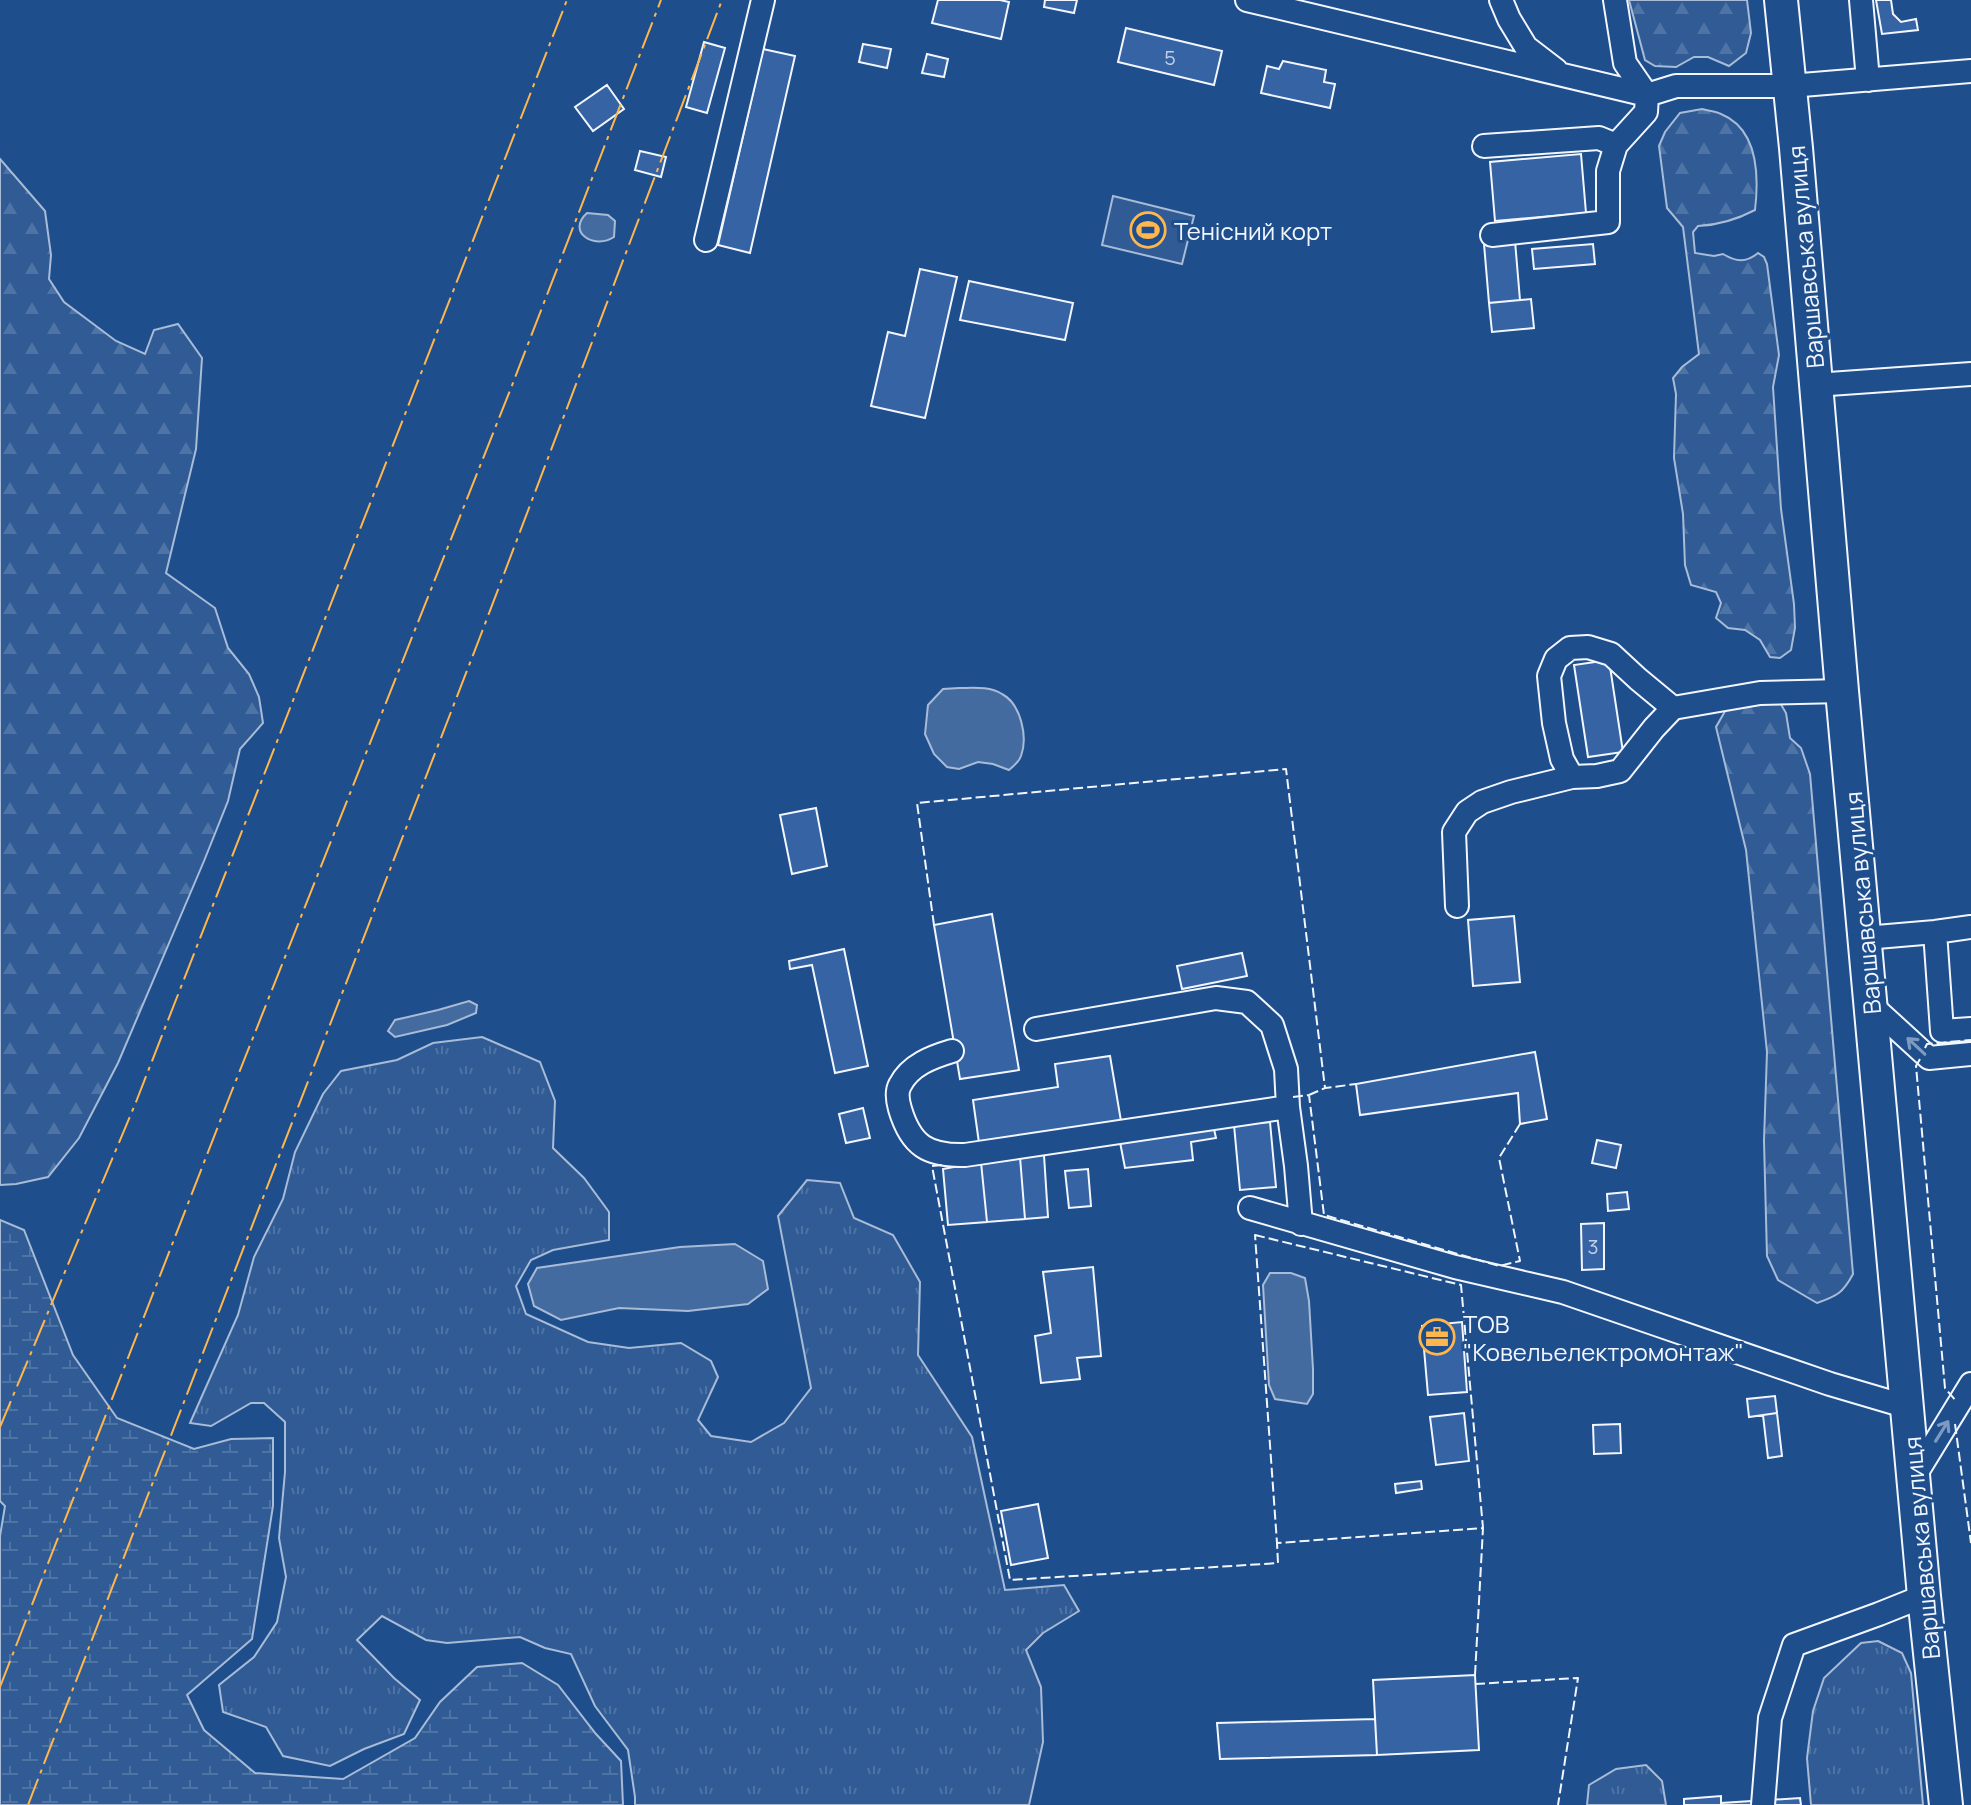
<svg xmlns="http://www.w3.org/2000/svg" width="1971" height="1805" viewBox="0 0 1971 1805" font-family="Manrope,sans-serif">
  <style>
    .grass { fill: url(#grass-tufts); stroke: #a8bbd7; stroke-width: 2 }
    .forest { fill: url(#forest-firs); stroke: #a8bbd7; stroke-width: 2 }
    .wetland { fill: url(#wetland-marsh); stroke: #a8bbd7; stroke-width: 2 }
    .pitch { fill: #305b95; stroke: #a8bbd7; stroke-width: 2 }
    .water { fill: #446ba0; stroke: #a8bbd7; stroke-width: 2 }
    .building { fill: #3563a3; stroke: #f2f6ff; stroke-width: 2 }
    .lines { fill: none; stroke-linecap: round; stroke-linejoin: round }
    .minor-casing { stroke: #f2f6ff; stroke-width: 26 }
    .highway-casing { stroke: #f2f6ff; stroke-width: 36 }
    .minor { stroke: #1f4e8c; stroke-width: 22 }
    .highway { stroke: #1f4e8c; stroke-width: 32 }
    .fence { stroke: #f2f6ff; stroke-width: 2; stroke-dasharray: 10 4; stroke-linecap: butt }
    .power { stroke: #ffb74d; stroke-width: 2; stroke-dasharray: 28 6 4 6; stroke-linecap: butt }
    .oneway { stroke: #7e9ac0 }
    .labels { text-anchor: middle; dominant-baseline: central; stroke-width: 6; stroke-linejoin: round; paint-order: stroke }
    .number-label { font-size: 20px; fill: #c3d1e8 }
    .poi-label { font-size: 24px; fill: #f2f6ff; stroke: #1f4e8c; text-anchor: start }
    .street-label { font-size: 24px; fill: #f2f6ff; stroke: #1f4e8c }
  </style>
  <defs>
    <pattern id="grass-tufts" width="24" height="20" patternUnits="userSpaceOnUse" patternTransform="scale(2)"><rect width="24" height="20" fill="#305b95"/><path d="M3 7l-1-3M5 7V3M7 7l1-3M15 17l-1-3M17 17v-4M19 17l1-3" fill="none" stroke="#4e73a5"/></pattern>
    <pattern id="forest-firs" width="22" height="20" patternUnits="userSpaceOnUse" patternTransform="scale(2)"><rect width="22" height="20" fill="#305b95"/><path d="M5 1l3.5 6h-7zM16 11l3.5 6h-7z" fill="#4e73a5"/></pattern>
    <pattern id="wetland-marsh" width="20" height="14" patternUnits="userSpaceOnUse" patternTransform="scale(2)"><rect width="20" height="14" fill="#305b95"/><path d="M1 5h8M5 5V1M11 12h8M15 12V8" fill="none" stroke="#4e73a5"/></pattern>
  </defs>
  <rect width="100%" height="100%" fill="#1f4e8c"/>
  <!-- grass -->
  <path class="grass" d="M482,1037L540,1062L555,1101L553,1148L584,1178L609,1212V1240L553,1250L531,1260L516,1286L526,1314L588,1342L629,1348L681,1343L711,1361L718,1377L698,1420L711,1436L751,1442L784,1423L811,1388L778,1216L807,1180L840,1183L854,1218L893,1235L920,1282L918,1355L972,1437L1005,1590L1064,1585L1079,1611L1043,1633L1026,1650L1041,1687L1043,1742L1029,1805H635V1797L628,1750L595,1706L571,1654L545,1648L520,1637L447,1643L426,1640L382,1616L357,1640L394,1678L420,1700L404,1734L364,1749L330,1766L283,1756L266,1727L223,1712L219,1685L254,1657L277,1622L286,1577L279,1538L285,1472V1422L264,1403H251L211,1426L190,1423L238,1315L254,1257L283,1199L295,1152L323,1094L341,1071L397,1060L433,1043Z
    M1878,1641L1902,1653L1911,1673L1923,1805H1811L1807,1758L1813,1711L1824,1678L1861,1643Z
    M1646,1765L1662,1781L1666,1805H1587L1589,1785L1616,1769Z"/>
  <!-- forest -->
  <path class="forest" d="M1629,0H1747L1751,33L1746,53L1729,66L1708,57H1694L1676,67L1655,66L1645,60Z
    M1702,109C1708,111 1715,111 1721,114C1758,129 1759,176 1755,210C1736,220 1719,225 1698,226L1693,232L1695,253L1714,256L1723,254C1736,262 1746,263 1758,253L1764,257L1767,264L1779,355L1773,387L1781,509L1794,604L1795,628L1791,650L1780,658L1770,657L1760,640L1745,630L1728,628L1716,618L1721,603L1716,592L1691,585L1685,565L1683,514L1674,458L1676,394L1673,378L1682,367L1699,354L1683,227L1667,208L1659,146L1665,132L1680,113Z
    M0,159L45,211L51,255L49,279L64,302L116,341L145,354L154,330L178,324L202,358L196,449L166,573L215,608L228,648L249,674L259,697L263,723L240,749L228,801L204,861L118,1063L79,1138L48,1177L16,1184L0,1185Z
    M1775,694L1786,713L1790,738L1801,748L1810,774L1853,1274C1843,1293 1837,1296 1817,1303L1778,1280L1767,1256L1764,1141L1767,1052L1746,850L1716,727L1728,706Z"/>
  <!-- wetland -->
  <path class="wetland" d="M0,1220L24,1230L73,1355L117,1418L194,1449L231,1439L273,1438V1506L252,1639L187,1695L204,1730L255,1773L343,1779L415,1738L440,1702L477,1667L522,1663L558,1685L596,1734L621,1761L623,1805H0V1536L5,1506L0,1501Z"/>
  <!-- pitch -->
  <path class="pitch" d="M1113,196L1194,216L1182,264L1102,245Z"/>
  <!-- water -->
  <path class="water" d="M587,213L608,215L615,221L614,237C594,250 566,232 587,213Z
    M959,688C973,688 989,686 1002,694C1021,704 1028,737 1021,756C1019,762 1014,766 1009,770L993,764L978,762L959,769L947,767L934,754L925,734L928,705L943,689Z
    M469,1001L477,1005L476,1013L447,1025L395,1037L388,1031L395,1020L438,1010Z
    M735,1244L763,1261L768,1289L748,1304L688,1311L619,1308L561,1320L534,1306L528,1284L537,1268L680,1247Z
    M1270,1273H1291L1305,1278L1309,1301L1313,1369V1394L1307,1404L1275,1399L1269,1385L1263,1285Z"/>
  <!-- building -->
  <path class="building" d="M938,0H1000L1009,2L1001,39L932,23Z
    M1045,0H1077L1074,13L1044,7Z
    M1876,0H1891L1893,14L1901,22L1916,19L1918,30L1882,34Z
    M1126,28L1222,51L1214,85L1118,62Z
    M704,42L725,48L707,113L686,107Z
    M863,44L891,49L887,68L859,62Z
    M763,49L795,56L750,253L718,245Z
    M927,54L948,59L944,77L922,73Z
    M1283,61L1326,70L1324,82L1335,84L1330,108L1261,93L1267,66L1279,69Z
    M607,85L624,109L593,131L575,107Z
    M640,151L666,157L661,177L635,170Z
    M1581,154L1586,213L1495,221L1490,162Z
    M1515,241L1520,300L1489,303L1484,244Z
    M1593,244L1595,264L1534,269L1532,249Z
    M920,269L957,277L925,418L871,406L888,332L905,336Z
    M969,281L1073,303L1065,340L960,320Z
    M1531,299L1534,328L1492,332L1489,303Z
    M1609,660L1623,752L1588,757L1574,665Z
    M816,808L827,866L792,874L780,815Z
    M992,914L1019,1070L960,1079L934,925Z
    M1514,916L1520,982L1473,986L1468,920Z
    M844,949L868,1066L835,1073L812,965L790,969L789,961Z
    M1242,953L1247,976L1182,989L1177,966Z
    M1535,1052L1547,1119L1520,1124L1518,1093L1360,1115L1356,1084Z
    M1110,1056L1121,1121L979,1143L973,1100L1058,1087L1055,1064Z
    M863,1108L870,1138L846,1143L839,1114Z
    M1270,1122L1276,1187L1240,1190L1234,1125Z
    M1214,1129L1216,1138L1191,1142L1193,1160L1125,1168L1120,1142Z
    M1597,1140L1621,1145L1616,1168L1592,1163Z
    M1044,1155L1048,1217L1025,1219L1020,1157Z
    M1020,1157L1025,1219L987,1222L981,1162Z
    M981,1162L987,1222L948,1225L943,1169Z
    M1088,1169L1091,1206L1069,1208L1065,1171Z
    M1627,1192L1629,1209L1608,1211L1607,1194Z
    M1604,1223V1269L1582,1270L1581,1224Z
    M1093,1267L1101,1356L1077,1358L1080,1379L1041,1383L1035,1336L1051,1333L1043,1272Z
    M1462,1322L1467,1392L1428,1395L1422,1326Z
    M1775,1396L1777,1413L1749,1417L1747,1399Z
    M1464,1413L1469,1461L1436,1465L1430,1417Z
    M1777,1413L1782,1456L1768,1458L1763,1415Z
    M1620,1424L1621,1453L1594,1454L1593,1425Z
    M1421,1481L1422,1489L1396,1493L1395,1484Z
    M1038,1504L1048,1558L1011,1565L1001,1511Z
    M1475,1675L1479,1750L1377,1755L1373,1680Z
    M1375,1719L1377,1755L1220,1759L1217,1723Z
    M1721,1796V1805H1684V1799Z
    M1800,1798L1801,1805H1721V1803Z"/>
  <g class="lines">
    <defs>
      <path id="minor" d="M1247,0L1647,95L1676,86H1790L1971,71
        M1501,0L1509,19L1526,47L1556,70
        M1861,0L1868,80
        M1484,146L1599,138L1616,145
        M1492,235L1608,222V171L1616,145L1646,112L1647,95L1625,63L1615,0
        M706,240L763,0
        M1815,385L1971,374
        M1673,708L1638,679L1611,654L1588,647L1570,648L1556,659L1549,676L1554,723L1562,759L1572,777L1597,776L1620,771L1654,728L1673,708L1760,693L1842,691
        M1457,906L1454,832L1467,812L1482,802L1511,792L1572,777
        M1935,932L1942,1031L1971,1029
        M1865,938L1935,932L1971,927
        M1871,1005L1929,1058L1971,1054
        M1036,1029L1216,998L1247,1002L1272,1025L1286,1069L1288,1107L1296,1166L1301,1224
        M952,1051C932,1057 910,1065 900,1085C896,1092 898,1102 900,1109C911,1146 928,1156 965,1155L1288,1107
        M1250,1208L1455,1267L1563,1292L1830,1384L1908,1407
        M1914,1477L1971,1384
        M1763,1805L1770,1718L1794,1645L1879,1614L1924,1596"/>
      <path id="highway" d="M1781,0L1796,148L1842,691L1924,1596L1946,1805"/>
    </defs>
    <!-- minor casing -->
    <use href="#minor" class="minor-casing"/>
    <!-- highway casing -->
    <use href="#highway" class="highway-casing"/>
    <!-- minor -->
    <use href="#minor" class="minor"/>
    <!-- highway -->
    <use href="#highway" class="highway"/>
    <!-- fence -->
    <path class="fence" d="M934,925L917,803L1286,769L1325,1088
      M1925,1048L1927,1044L1971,1040
      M1920,1059L1916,1066L1945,1388L1956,1401
      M1309,1095L1325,1088L1356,1084
      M1293,1097L1309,1095L1324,1215L1499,1266L1520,1261L1499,1158L1520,1124
      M942,1165L932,1166L1010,1580L1278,1563L1277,1543
      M1255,1235L1461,1285L1483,1528L1277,1543Z
      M1955,1424L1971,1543
      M1475,1675L1483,1528
      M1475,1684L1578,1678L1558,1805"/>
    <!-- power -->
    <path class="power" d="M0,1427L136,1102L567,0
      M0,1687L231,1093L511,388L661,0
      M28,1805L480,637L722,0"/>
  </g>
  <!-- one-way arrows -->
  <defs><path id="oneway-shaft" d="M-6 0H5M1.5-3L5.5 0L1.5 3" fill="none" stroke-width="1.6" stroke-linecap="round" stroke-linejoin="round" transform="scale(2)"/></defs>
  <g class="oneway">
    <use href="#oneway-shaft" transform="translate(1916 1046) rotate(-137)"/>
    <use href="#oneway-shaft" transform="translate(1942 1431) rotate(-58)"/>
  </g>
  <!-- icons -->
  <defs>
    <symbol id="stadium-ring" viewBox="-11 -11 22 22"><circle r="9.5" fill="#1f4e8c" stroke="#ffb74d" stroke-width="1.5"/><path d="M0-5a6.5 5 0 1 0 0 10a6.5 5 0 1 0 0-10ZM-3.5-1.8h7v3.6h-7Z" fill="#ffb74d"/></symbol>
    <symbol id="office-ring" viewBox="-11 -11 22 22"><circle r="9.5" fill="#1f4e8c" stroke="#ffb74d" stroke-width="1.5"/><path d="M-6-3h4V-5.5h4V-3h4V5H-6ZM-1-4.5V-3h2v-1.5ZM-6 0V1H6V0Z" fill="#ffb74d"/></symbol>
  </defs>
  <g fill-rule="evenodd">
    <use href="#stadium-ring" x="1128" y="210" width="40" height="40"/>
    <use href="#office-ring" x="1417" y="1317" width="40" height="40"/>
  </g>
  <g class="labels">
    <!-- number labels -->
    <g class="number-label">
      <text x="1170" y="57">5</text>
      <text x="1593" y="1246">3</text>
    </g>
    <!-- poi labels -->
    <g class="poi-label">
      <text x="1174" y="230">Тенісний корт</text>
      <text x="1463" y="1323">ТОВ<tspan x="1463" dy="28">"Ковельелектромонтаж"</tspan></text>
    </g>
    <!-- street labels -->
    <g class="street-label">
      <text transform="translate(1805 257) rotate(-95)">Варшавська вулиця</text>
      <text transform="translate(1862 903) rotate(-95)">Варшавська вулиця</text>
      <text transform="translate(1921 1548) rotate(-95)">Варшавська вулиця</text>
    </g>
  </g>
</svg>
